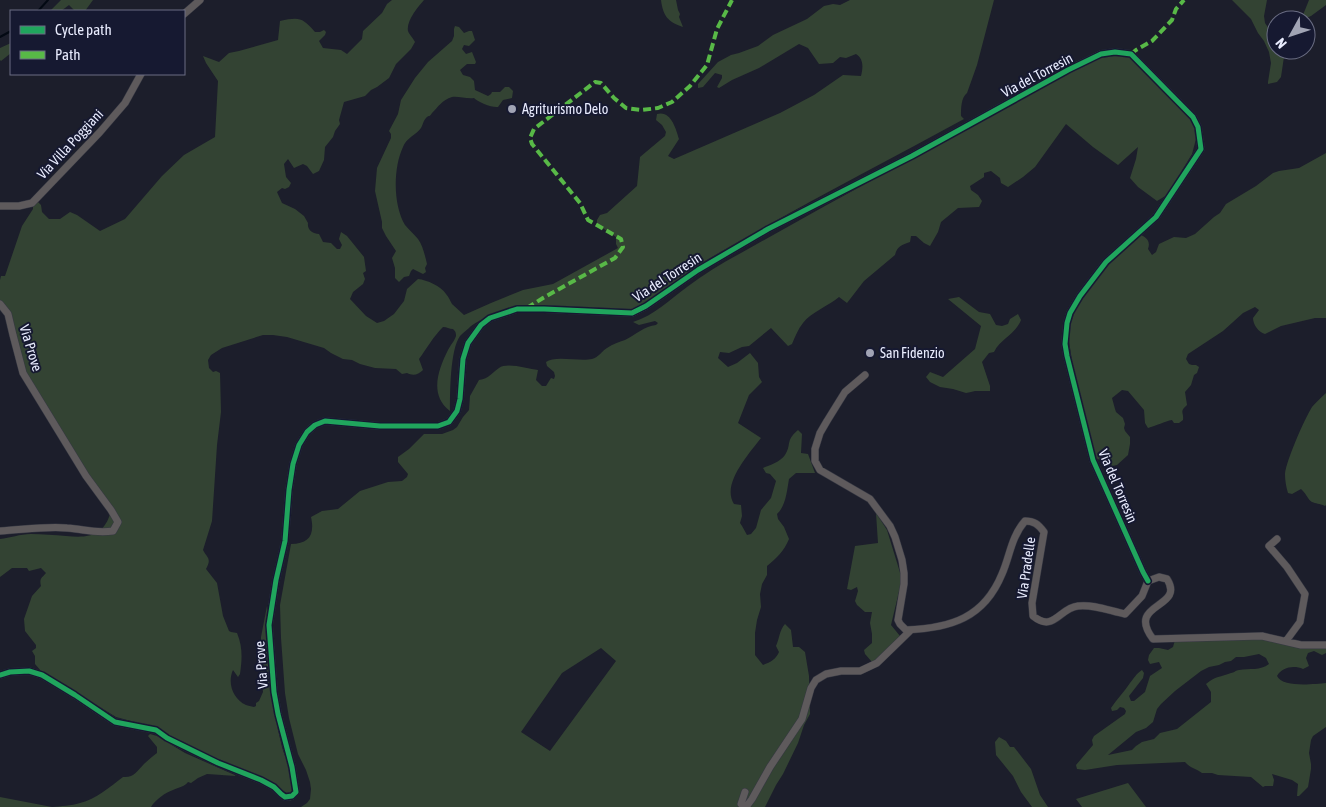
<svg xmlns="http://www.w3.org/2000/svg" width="1326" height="807" viewBox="0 0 1326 807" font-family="'Asap Condensed',sans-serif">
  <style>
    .green { fill: #334333; fill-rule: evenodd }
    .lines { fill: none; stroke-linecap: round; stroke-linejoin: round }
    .stream { stroke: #030913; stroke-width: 2 }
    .minor-casing { stroke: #363843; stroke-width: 8 }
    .minor { stroke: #5e5a5c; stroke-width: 7 }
    .quiet { stroke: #58b947; stroke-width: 4; stroke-dasharray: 8 4; stroke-linecap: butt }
    .cycleway-casing { stroke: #161931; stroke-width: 8 }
    .cycleway { stroke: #20a55d; stroke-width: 5 }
    .poi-dot { fill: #a1a4b4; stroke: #161931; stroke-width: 2 }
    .labels { text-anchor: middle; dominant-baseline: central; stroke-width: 4; stroke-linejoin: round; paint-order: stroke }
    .street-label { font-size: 14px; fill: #e9ecfe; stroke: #161931 }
    .poi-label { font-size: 14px; fill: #e9ecfe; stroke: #161931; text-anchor: start }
  </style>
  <rect width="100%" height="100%" fill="#1c1e2b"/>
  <!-- green -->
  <path class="green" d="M61,0H93L85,11H75L69,5L61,11H50Z
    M392,0H424C418,7 406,21 408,31C409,34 413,38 415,42L411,49L396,64L389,78L377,87L371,90L365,96L344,102L339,120L340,124L335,131L333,137L325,147L324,160L319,171L313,174L307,166L303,164L294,168L288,159L284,164L286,177L291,183L289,187L285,189L282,188L277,192L282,203L295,209L304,216L308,223C307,230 313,234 319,234L323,242L331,243L337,249H340L342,245L339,239L341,232L347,236L364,257L366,271L363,273L365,279L363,284L353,292L350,299L366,316L377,323L384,321L394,314L404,301L407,289L418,279C427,280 441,286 446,294C449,297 450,301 452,304C456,308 460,311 464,315L491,303L523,290L553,284L618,248L616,244V237L604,229L600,228L597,224V220L600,215L607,213L637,186L640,157L665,136L666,132L662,125L656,120L657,114C671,110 676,129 679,139L668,156L674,159L780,113L814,95L843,75L861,76C863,68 864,59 856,54L846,58L840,57L833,63L819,64L808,48L799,44L759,68L732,80L719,88L717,87L722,78V75L715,73L703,87L698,88V84L718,62L731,55L739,53L758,46L773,35L807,19L824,6L833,4L840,5L850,0H994L977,65L967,93C961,98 961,108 961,116L964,119C878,166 790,211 705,261C695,267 684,275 674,283C660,294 645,309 627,314C615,317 602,315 589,314C554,312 501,304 471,326C468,329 463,333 460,336C450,350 450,393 450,411C429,395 438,370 448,350C450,346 455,340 456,336C456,332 455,331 453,329C449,329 447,327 443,327C433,337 427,348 419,359L423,370C418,375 413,376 407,373L402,374L396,369L375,368L360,364L352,360L343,359L331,353L324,348L287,337L273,335H263L222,348L211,355L208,360L209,368L213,372L216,371L220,373L221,412L217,445L212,521L203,550C207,558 212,558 206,569L217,583L223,616L229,631L231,632L237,633C243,647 242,660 240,674L238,677L233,670C227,683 233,699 246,705C248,706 251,706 254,707L256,706V703L259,701L263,692L260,664L261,637L267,606C270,653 270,701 282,747C286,763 302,781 296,797L290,801L280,790L209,757L153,727L116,717L41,671L35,664V656L32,651L36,648V645L25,631L24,619L32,596L41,586C39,578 42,578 46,573L41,568L29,571L27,568H12L0,577V539C10,538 20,534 31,534C42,534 54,535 66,536C88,538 104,537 111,511L20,370L10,322L0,303V280L1,276H5L22,226L33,209V207L38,202L41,205L42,212L49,219H60L70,212L77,215L100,231L125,219L162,176L184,155L215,137L218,81L206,63L203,56L219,62L229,53L239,51L278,40L280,21C299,17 302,17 315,32H320L324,30L326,32L325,35L319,41L323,48L341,50L347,54L362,39L363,31L382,13L387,4Z
    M661,0H676L678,10L680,14L679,17L683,27C668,22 663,16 661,0Z
    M1232,0H1267L1264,16L1265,23L1276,39V50H1285L1281,77L1277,82L1268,84V82L1271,63L1269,52L1264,41L1258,33L1251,19Z
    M1309,0H1326V5L1311,16L1301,20Z
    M455,26L459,27L464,33L469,31H472L475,40L469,46L464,45L462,49L466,54L472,52L476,62L475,64H467L460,70L463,75L470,77L474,81L475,90L488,96L491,94L492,92H500L505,87H509L513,91L512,98L503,100L498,107C492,108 478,102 474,98C467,99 458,96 452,97C442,100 438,107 432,113C429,118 430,114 426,118C423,121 423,125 421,128C416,135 406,138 403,147C393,168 393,205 405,225C409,230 414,234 418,239C423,246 425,256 427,264L425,268L426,272L423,274L413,269L411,271L409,276L404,277L399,282L395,278V268L392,258L396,251L386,236L382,228V222L375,191L377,168L391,138V134L389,131L398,114L401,100L415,78L428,62L452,41L454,36V29Z
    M11,43V53L1,61L0,60V48Z
    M1115,55L1130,56L1185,110L1194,123L1196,139L1192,154L1167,195L1157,201L1138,187L1130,178L1136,159L1138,147L1118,165L1093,147L1066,124L1035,167L1023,177L1008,187L1001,183L1000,178L991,171L984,173V177L970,186L971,190L978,195L982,201L979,207L958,208L941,222L938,232L930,246L924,243L916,236H911L910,242C902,245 897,246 895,255L864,281L847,303L839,297C830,305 810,313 803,323C798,329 795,337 792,344L788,346L771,328L749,346L742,347L729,353L720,352L718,358L728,367L737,363L750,353L758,363L759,377L762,382L749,395L738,423L761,438C749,454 721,484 734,504L741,505L742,516L740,523L742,526L747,535L751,534L756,528L761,510L771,498L776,481L770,474L766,473L763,468C770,465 780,462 785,455C792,444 785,441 798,430L802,434L801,453L808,454L815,473H796L789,479C787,490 786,506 777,514L778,519L784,527L789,539C784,551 777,558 767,566V575L762,584L760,594L761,607L757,620L755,633V655L763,665C771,662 776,659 779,652L776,646C780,637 779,631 785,624L791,630L793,647H799L805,652L809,676L810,714L804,725L798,743L783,774L776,785L765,807H301L307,803L310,799L311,789L310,782L306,770L298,754L289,718L285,693L281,638L280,605L291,544C309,544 315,535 311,517L322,511L338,509L360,491L388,482L402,481L407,477L408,474L398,462V457L409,449L424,434H442L453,430L457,427L463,417L469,410L470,396L479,380C490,378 490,374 499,368C507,362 528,369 538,370L536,380L542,386H546L551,378L554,379L555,376L554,372L547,366L546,362C555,355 580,362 592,359C598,358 602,351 607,348C613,344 619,342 625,340C635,335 645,326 656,325L658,323L655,321L639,325L633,322C655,315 669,300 687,287C704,274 722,263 741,253C856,188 971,127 1087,64L1101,58ZM601,648L616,661L550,751L521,732L562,673Z
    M1326,153V318H1315L1281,326L1265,334C1258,332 1253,324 1253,318L1259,310L1255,307L1243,313L1223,331L1188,354L1186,359L1189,364L1192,365H1196L1199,367L1197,373L1194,375L1191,385L1185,392L1187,405C1179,412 1184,412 1183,420L1179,423H1174L1172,420C1165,421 1156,426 1148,428L1145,423L1144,410L1128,391L1122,390L1112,398L1115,409L1116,412L1123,418L1125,424L1124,428L1125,431L1130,437V444L1128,455L1117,465L1112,466L1096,458L1072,361L1069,341V328L1076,308L1106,265L1139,234C1146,237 1151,241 1148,249L1152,255L1156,252L1159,244L1174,237L1186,238L1195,234L1214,217L1220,213L1226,204L1256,186L1273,173L1279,171L1299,168Z
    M959,297L979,312L990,314L996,325L1002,326L1008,324L1010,319L1018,314L1021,320C1015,335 1001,338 994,352L989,353L982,362L990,386V391H975L971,392L966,393L953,389L940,387L930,382L926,377L930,372L943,377L975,349L981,326L948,299Z
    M1326,393V505L1325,506C1319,503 1316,504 1312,502C1308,500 1306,493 1301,489L1292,494L1288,493C1286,487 1285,480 1285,474C1286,461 1305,418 1312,407C1316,402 1321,398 1326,393Z
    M876,513L887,530L902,579L891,625L900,636L893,647L872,662L865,654L864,650L872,643V634L870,623L872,612H865L857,605L855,601L858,591L857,587L851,590L847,589L855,546L878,543Z
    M1259,637L1326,646V653L1322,655L1314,651L1308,653L1306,658L1309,666L1303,669C1294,665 1282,667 1277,676C1283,688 1314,684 1326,683V727L1313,736L1311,740L1309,753L1311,764V769L1308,787L1299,796H1297L1298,784L1292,780L1272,774L1274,780L1273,786H1265L1263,787L1251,777L1218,775L1212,773H1202C1196,768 1191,769 1185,762L1117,765L1085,770L1077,769L1076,765L1093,745L1092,740L1094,736L1125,714L1126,711L1124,708L1120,707L1117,710L1112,711L1111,708C1117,699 1124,692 1130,683C1134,678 1136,674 1142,670L1144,673L1143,678L1129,696L1131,701H1134L1145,692L1150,676L1162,668L1159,662L1150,664L1148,660L1149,655L1154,648H1159L1168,650L1173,647L1175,640ZM1259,654L1266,658L1269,664C1260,671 1250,668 1239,670C1232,672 1238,671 1231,673C1221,677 1215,676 1206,684L1211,692V702L1177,729L1160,733L1154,739L1142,742L1136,746L1132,750L1108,755L1136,732L1146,728L1153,722L1157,709L1161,704L1175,691L1201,671L1209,667L1219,665L1225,662L1231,661L1236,657H1244Z
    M150,734L157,736L185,753L237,776L207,774L198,778L191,783L188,782C184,787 179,787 173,790C165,793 156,799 151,807H52C61,806 71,806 80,803C96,799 110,787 123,777C134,778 137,771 144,764C148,760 152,757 157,753V747L148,736Z
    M999,737L1006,741L1010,747H1014L1031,769L1040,795L1048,807H1032L1021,792L1013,776L996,755L995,742Z
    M1128,783L1146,807H1082L1076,799Z
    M0,797L52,807H0Z"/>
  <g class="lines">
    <!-- stream -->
    <path class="stream" d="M38,11L48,0
      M0,37L11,31"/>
    <defs>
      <path id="minor" d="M184,14L200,0
        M0,206H19L32,203L100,132L125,103L141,74
        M0,304L8,314L13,335L23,373L86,476L111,510L118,522L113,531C95,534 84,529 67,528C45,526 22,530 0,531
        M865,375L845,392L827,421L820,433L815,449V461L820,470L870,499L890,526L895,537L902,560L904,573V584L898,620L900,624L906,630C951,628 984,618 1002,574C1010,556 1011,537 1025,521C1034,521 1038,524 1044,532L1032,603L1033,616C1054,633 1059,608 1078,606C1094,604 1110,611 1125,614L1142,596L1148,581L1159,577L1167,579C1186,609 1125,602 1153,639L1262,636L1301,645H1326
        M1277,539L1269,546L1287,567L1305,594L1300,622L1286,641
        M0,675L10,672L29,671L42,675L75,695L115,722L156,730L167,738L218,763L261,780L274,787L281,794L285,797L292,796L296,792L292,767L278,714L274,692L269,625L276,580L285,541L289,490L293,464L299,445L307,432L315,425L325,421L380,426H438L449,422L457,411L460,399L463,359L468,343L481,325L490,318L517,309H544L632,313L646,306L698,270L768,229L912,156L1068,70L1101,54L1115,52L1131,54L1193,117L1198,127L1201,149L1156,217L1106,262L1080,296L1070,313L1067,323L1065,344L1067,356L1093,460L1143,572L1148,581
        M745,792L741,804L746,807L752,799L770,767L802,719L811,688L816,680L826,674L841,671H860L877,663L911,630"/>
    </defs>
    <!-- minor casing -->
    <use href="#minor" class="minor-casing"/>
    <!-- minor -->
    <use href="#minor" class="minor"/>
    <!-- quiet -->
    <path class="quiet" d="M1131,54L1136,50L1152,41L1172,20L1176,9L1184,0
      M527,308L543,298L615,258L623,247L621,239L588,220L580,203L532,144L530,138L534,129L595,82L601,83L614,98L626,108L642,110L658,108L672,102L690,86L707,65L717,29L732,0"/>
    <defs>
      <path id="cycleway" d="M0,675L10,672L29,671L42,675L75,695L115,722L156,730L167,738L218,763L261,780L274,787L281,794L285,797L292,796L296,792L292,767L278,714L274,692L269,625L276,580L285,541L289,490L293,464L299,445L307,432L315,425L325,421L380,426H438L449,422L457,411L460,399L463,359L468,343L481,325L490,318L517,309H544L632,313L646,306L698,270L768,229L912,156L1068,70L1101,54L1115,52L1131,54L1193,117L1198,127L1201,149L1156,217L1106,262L1080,296L1070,313L1067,323L1065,344L1067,356L1093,460L1143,572L1148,581"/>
    </defs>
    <!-- cycleway casing -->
    <use href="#cycleway" class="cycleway-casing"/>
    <!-- cycleway -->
    <use href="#cycleway" class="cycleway"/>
  </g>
  <!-- markers -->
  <g class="poi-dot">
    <circle cx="512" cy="109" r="5"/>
    <circle cx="870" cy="353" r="5"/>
  </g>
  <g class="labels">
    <!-- street labels -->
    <g class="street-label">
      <text transform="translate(1037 75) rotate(-28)">Via del Torresin</text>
      <text transform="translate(70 144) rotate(-47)">Via Villa Poggiani</text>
      <text transform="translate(667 277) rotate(-33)">Via del Torresin</text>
      <text transform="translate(31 348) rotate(73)">Via Prove</text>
      <text transform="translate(1118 486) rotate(67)">Via del Torresin</text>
      <text transform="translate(1026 568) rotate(-82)">Via Pradelle</text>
      <text transform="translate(261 665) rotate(-94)">Via Prove</text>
    </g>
    <!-- poi labels -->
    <g class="poi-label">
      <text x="522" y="109">Agriturismo Delo</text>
      <text x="880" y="353">San Fidenzio</text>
    </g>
  </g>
  <!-- legend -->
  <rect x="10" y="10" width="175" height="65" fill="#161931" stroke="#6a6d83"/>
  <rect x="20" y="26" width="25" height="8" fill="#20a55d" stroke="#6a6d83"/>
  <text x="55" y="35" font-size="15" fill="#e9ecfe">Cycle path</text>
  <rect x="20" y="51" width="25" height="8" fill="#58b947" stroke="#6a6d83"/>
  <text x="55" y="60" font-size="15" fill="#e9ecfe">Path</text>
  <!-- north arrow -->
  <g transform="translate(1291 35) rotate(230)"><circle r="24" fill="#161931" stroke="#6a6d83"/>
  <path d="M0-4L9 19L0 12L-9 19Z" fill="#a1a4b4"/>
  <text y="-8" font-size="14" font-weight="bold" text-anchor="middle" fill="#e9ecfe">N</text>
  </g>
</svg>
